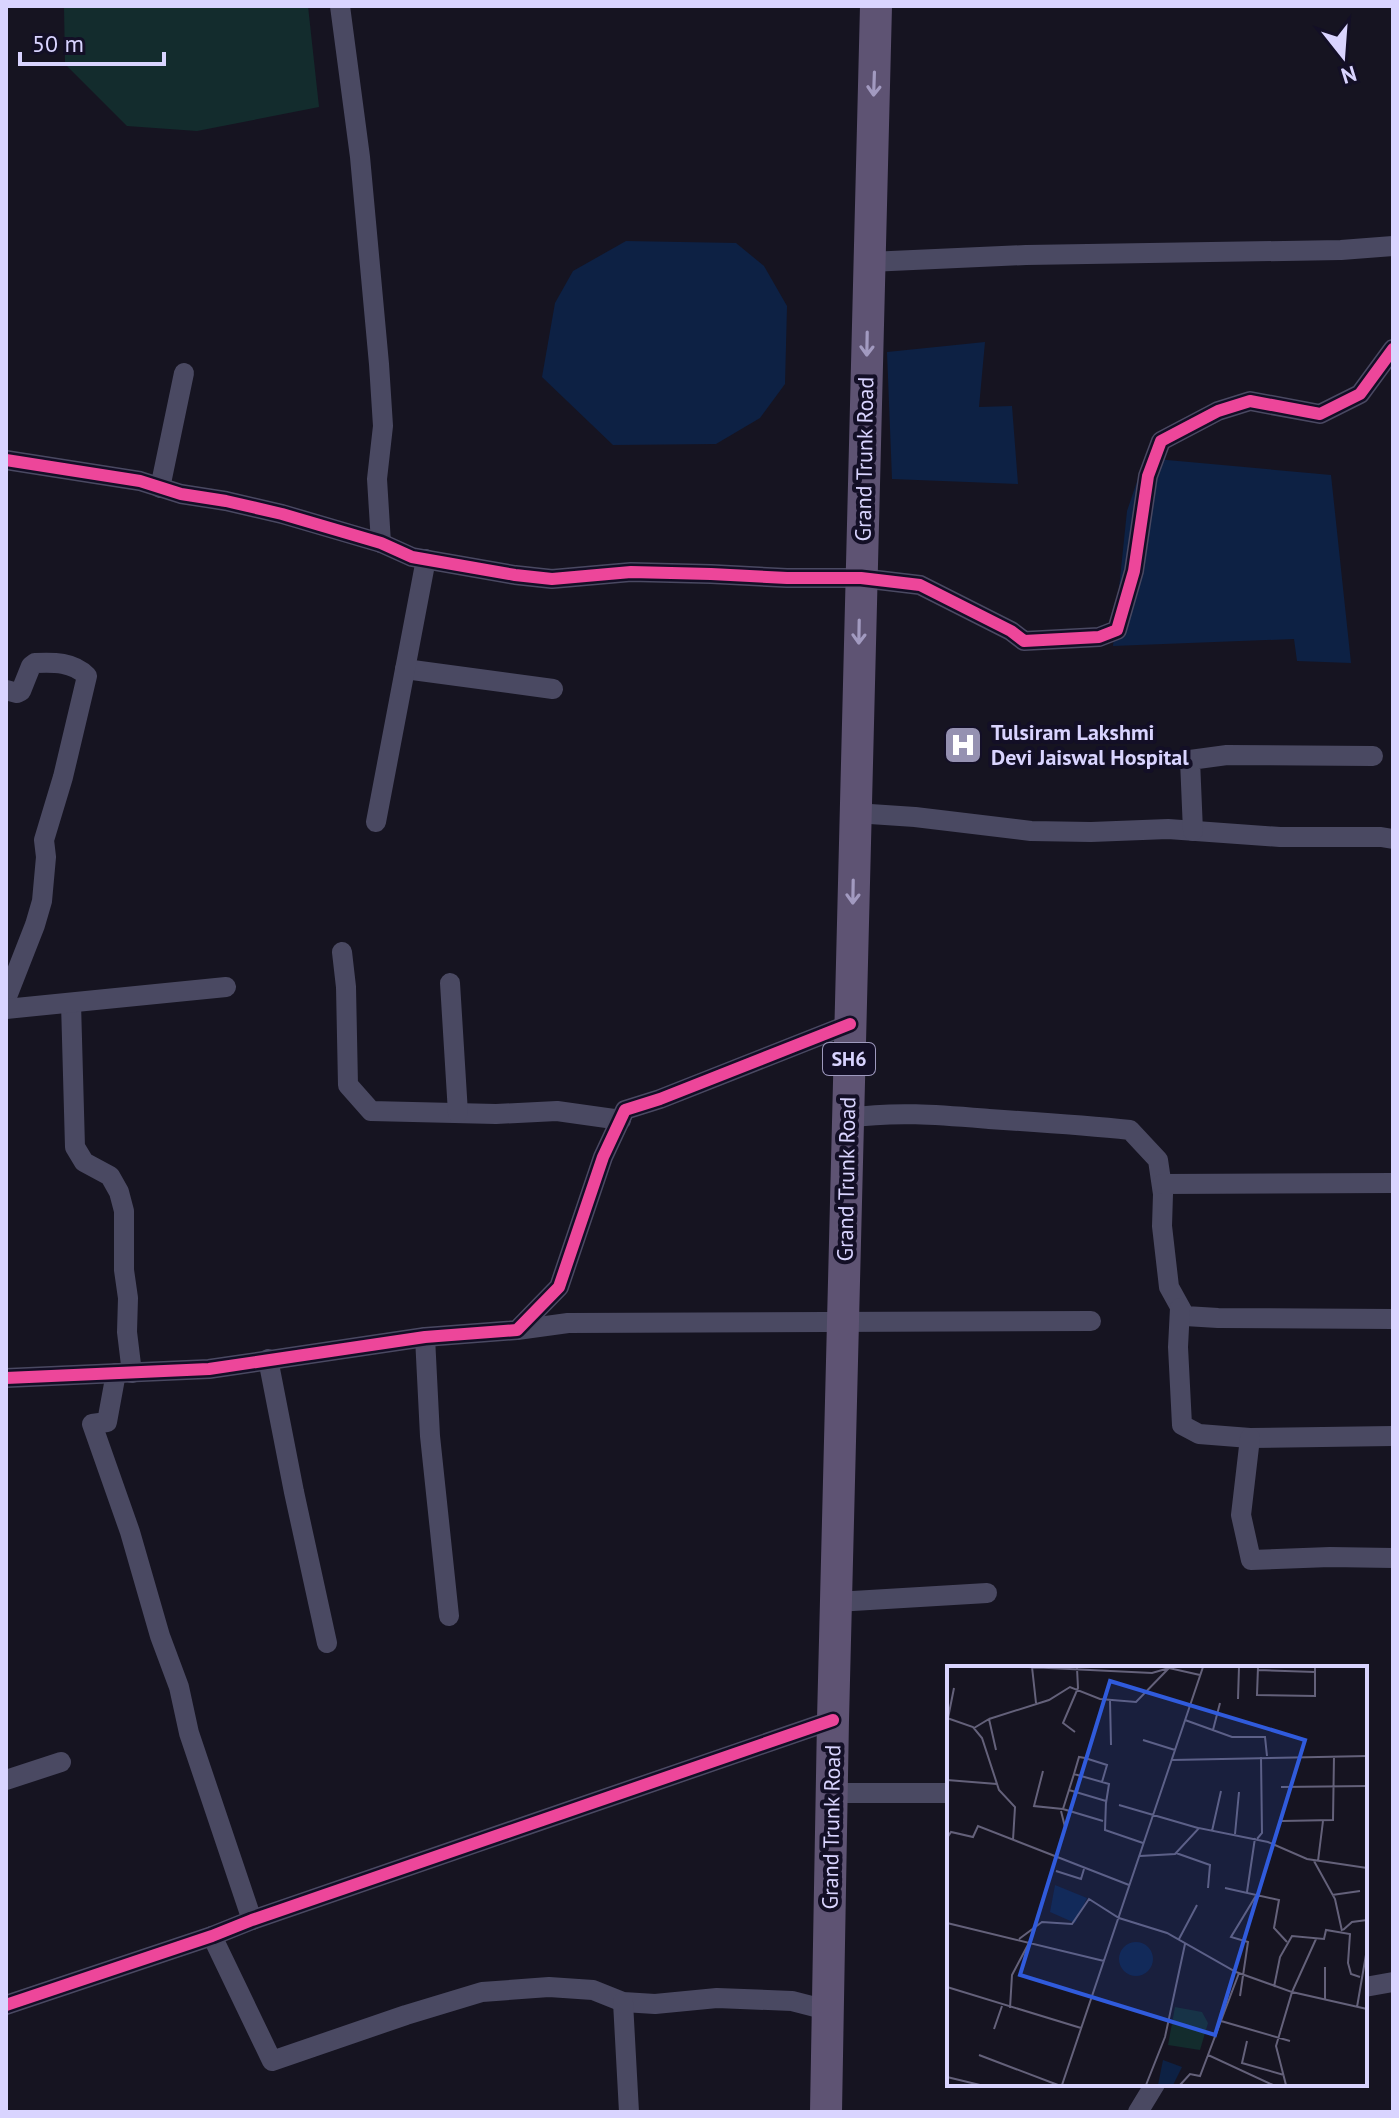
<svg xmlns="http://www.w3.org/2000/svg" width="1399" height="2118" viewBox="0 0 1399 2118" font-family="'PT Sans',sans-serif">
	<rect width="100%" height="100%" fill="#161421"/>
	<polygon fill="#132c2d" points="64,6 308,6 319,107 197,131 127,126 65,64"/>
	<g fill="#0d2144">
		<polygon points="626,241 736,243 764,266 787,306 785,384 760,418 716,444 613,445 542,377 555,303 573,271"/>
		<polygon points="985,342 979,407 1012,406 1018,484 892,479 887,352"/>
		<polygon points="1145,458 1331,475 1351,663 1297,661 1294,639 1113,646 1127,511"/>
	</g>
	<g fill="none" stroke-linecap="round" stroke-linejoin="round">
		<g stroke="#4a4962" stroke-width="20">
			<polyline points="340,6 360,157 379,364 383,426 377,479 381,543"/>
			<polyline points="869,262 1026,255 1341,250 1393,246"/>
			<polyline points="6,460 140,481 181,494 226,501 282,514 381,543 412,557 515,575 552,579 631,572 711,574 787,578 861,578 920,585 1011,631 1024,641 1099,637 1117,630 1134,571 1148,476 1161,441 1218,411 1250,401 1320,414 1360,394 1393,349"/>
			<polyline points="160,488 184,373"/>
			<polyline points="405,669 553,689"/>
			<path d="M 6,690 L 17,693 L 21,691 L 31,666 L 35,663 C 54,662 73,662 87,676 L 63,777 L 44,840 L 46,857 L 42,901 L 35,925 L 6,999"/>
			<polyline points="855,813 915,817 1031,831 1091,832 1168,829 1280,837 1381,837 1393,839"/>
			<polyline points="376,822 426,559"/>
			<polyline points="1193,831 1190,760 1227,755 1373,756"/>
			<polyline points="342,952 346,987 348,1085 371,1111 496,1114 557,1111 621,1120"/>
			<polyline points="450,983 458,1113"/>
			<polyline points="71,1003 75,1147 84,1162 110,1176 119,1192 124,1211 124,1270 128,1298 127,1332 132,1373"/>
			<polyline points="6,1009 226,987"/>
			<path d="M 848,1118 C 896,1111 940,1115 989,1119 C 1036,1122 1083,1125 1130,1130 L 1158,1160 L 1163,1194 L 1162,1226 L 1169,1287 L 1185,1316 L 1218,1318 L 1393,1319"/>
			<polyline points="1162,1184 1393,1183"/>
			<polyline points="1180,1308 1178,1347 1182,1425 1199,1434 1250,1438 1393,1436"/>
			<polyline points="517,1330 568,1323 1091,1321"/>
			<polyline points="425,1337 430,1436 449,1616"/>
			<polyline points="268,1359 294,1492 327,1643"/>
			<polyline points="116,1373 107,1422 92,1424 130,1532 160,1636 179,1687 189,1733 252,1920"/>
			<polyline points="6,1378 209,1369 425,1337 517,1330 559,1287 603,1157 625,1110 660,1099 850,1024"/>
			<polyline points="1250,1438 1241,1515 1251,1560 1330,1557 1393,1558"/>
			<polyline points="836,1602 987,1593"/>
			<polyline points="6,1780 61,1762"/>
			<polyline points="832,1793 949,1793"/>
			<polyline points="212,1936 272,2061 406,2015 482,1992 549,1987 593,1990 623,2002 655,2004 717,1998 792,2001 827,2010"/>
			<polyline points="1365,1987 1393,1982"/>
			<polyline points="623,2002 629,2112"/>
			<polyline points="6,2005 212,1936 252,1920 833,1720"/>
			<polyline points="1138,2112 1155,2084"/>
		</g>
		<polyline stroke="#5e5373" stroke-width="32" points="826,2112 833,1720 876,6"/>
		<g stroke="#130f26" stroke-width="17">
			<g id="cycleway">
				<polyline points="6,460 140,481 181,494 226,501 282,514 381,543 412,557 515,575 552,579 631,572 711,574 787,578 861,578 920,585 1011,631 1024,641 1099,637 1117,630 1134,571 1148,476 1161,441 1218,411 1250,401 1320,414 1360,394 1393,349"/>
				<polyline points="6,1378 209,1369 425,1337 517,1330 559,1287 603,1157 625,1110 660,1099 850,1024"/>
				<polyline points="6,2005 212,1936 252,1920 833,1720"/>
			</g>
		</g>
		<use href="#cycleway" stroke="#ed469a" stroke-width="12"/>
	</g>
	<defs><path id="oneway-shaft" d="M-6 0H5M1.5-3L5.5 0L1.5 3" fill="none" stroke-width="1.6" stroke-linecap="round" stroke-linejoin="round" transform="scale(2)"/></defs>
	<g stroke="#a29ac0">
		<use href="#oneway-shaft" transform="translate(874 84) rotate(92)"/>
		<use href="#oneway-shaft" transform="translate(867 344) rotate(91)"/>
		<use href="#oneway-shaft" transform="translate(859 632) rotate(91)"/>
		<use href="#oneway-shaft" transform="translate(853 892) rotate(91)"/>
	</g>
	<defs>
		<g id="hospital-square" transform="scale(2)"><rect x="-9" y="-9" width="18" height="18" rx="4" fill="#9591b1" stroke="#130f26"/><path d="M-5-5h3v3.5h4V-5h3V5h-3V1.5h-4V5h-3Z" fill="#fff"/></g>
	</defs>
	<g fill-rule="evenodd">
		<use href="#hospital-square" x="963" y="745"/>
	</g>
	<g text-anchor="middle" stroke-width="8" stroke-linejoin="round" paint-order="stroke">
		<rect fill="#130f26" stroke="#9e99be" stroke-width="2" x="823" y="1043" width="52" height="32" rx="6"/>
		<g font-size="20" font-weight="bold" fill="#d9d4ff">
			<text x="849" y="1066">SH6</text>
		</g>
		<g font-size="22" fill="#d9d4ff" stroke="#130f26">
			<text transform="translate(864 459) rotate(-89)" y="8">Grand Trunk Road</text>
			<text transform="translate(846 1179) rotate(-89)" y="8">Grand Trunk Road</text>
			<text transform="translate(831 1827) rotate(-89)" y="8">Grand Trunk Road</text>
		</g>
		<g font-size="22" font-weight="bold" fill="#d9d4ff" stroke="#130f26" text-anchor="start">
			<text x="991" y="740">Tulsiram Lakshmi<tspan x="991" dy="25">Devi Jaiswal Hospital</tspan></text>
		</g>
	</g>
	<g transform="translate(947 1666)">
		<rect width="420" height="420" fill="#161421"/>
		<path d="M 228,341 L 255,346 L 261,357 L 253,384 L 221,379 Z" fill="#132c2d"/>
		<path d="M 108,219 L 140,232 L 128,257 L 103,246 ZM172 293a17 17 0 1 1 34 0a17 17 0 1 1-34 0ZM 216,394 L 235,401 L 226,419 L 211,419 Z" fill="#0d2144"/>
		<path fill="none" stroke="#64617a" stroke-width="2" d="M 81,1 L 205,7 L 222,2 L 253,9M 85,1 L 89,37M 311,1 L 310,29 L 368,30 L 368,1M 311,4 L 368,6M 291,33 L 292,1M 163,34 L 164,79M 0,52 L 26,61 L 35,72 L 52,124 L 68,141 L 66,174M 1,52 L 7,22M 42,53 L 102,34 L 123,21 L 153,33 L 189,36 L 222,2M 238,54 L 285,71 L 318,71 L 320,90M 27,62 L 42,53 L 49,84M 266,64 L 273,37M 128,66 L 116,57 L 131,22 L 130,2M 196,74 L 228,84M 225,94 L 420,90M 96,105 L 87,140 L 116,143M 127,108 L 132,91 L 138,92 L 160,99 L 155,116M 0,114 L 50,118M 334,121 L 420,120M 122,124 L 159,135 L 158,164 L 196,177M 172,139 L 251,162M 156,155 L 116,143 L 127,108 L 162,118 L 159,137M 335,155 L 386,154 L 387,90M 265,165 L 274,125M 288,168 L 292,126M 0,172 L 4,166 L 26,171 L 31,160 L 182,219M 310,173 L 315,167 L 314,91M 229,187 L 263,199 L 261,222M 193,190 L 228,188 L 252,162 L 321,176 L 360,193 L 420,202M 109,192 L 118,161 L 114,145M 367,195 L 388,233 L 395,265M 371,195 L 376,155M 109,205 L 134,213 L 137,203M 278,222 L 332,234 L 327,262 L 340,276M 300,226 L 308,172M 385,229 L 413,225M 0,257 L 157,295M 396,264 L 405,256 L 420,254M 72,273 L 95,256 L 125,258 L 142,233 L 172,252 L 220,267 L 289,306 L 345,326 L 329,380 L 339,419M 232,273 L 250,239M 369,273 L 345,326 L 420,343M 378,301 L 378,334M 292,307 L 261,389 L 326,419M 0,321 L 134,362M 327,321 L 333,291 L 345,270 L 377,273 L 379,264 L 403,268 L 401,297 L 404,308 L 413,311M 293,330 L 301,276 L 284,271 L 310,228M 410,341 L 420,283M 63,342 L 65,309 L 83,275M 274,355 L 343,375M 47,363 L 55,340M 300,375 L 295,397 L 337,409M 32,389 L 111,419M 0,411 L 33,419M 115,419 L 256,1M 199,419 L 218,371 L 238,278M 233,419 L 243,408 L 253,410 L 261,389"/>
		<path fill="#305bdc" fill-opacity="0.15" stroke="#305bdc" stroke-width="4" d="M 163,15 L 358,74 L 268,369 L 73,309 Z"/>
		<rect width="420" height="420" fill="none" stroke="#d9d4ff" stroke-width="4"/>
	</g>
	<rect width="1399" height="2118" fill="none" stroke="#d9d4ff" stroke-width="16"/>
	<g transform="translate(1343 56) rotate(163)" stroke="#130f26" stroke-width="6" paint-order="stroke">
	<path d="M0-6L14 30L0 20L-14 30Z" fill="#d9d4ff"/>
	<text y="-12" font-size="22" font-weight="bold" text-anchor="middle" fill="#d9d4ff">N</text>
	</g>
	<path d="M20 52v12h144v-12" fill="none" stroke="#d9d4ff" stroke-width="4"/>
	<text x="32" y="52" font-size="24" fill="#d9d4ff" stroke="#130f26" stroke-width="6" paint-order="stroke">50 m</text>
</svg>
